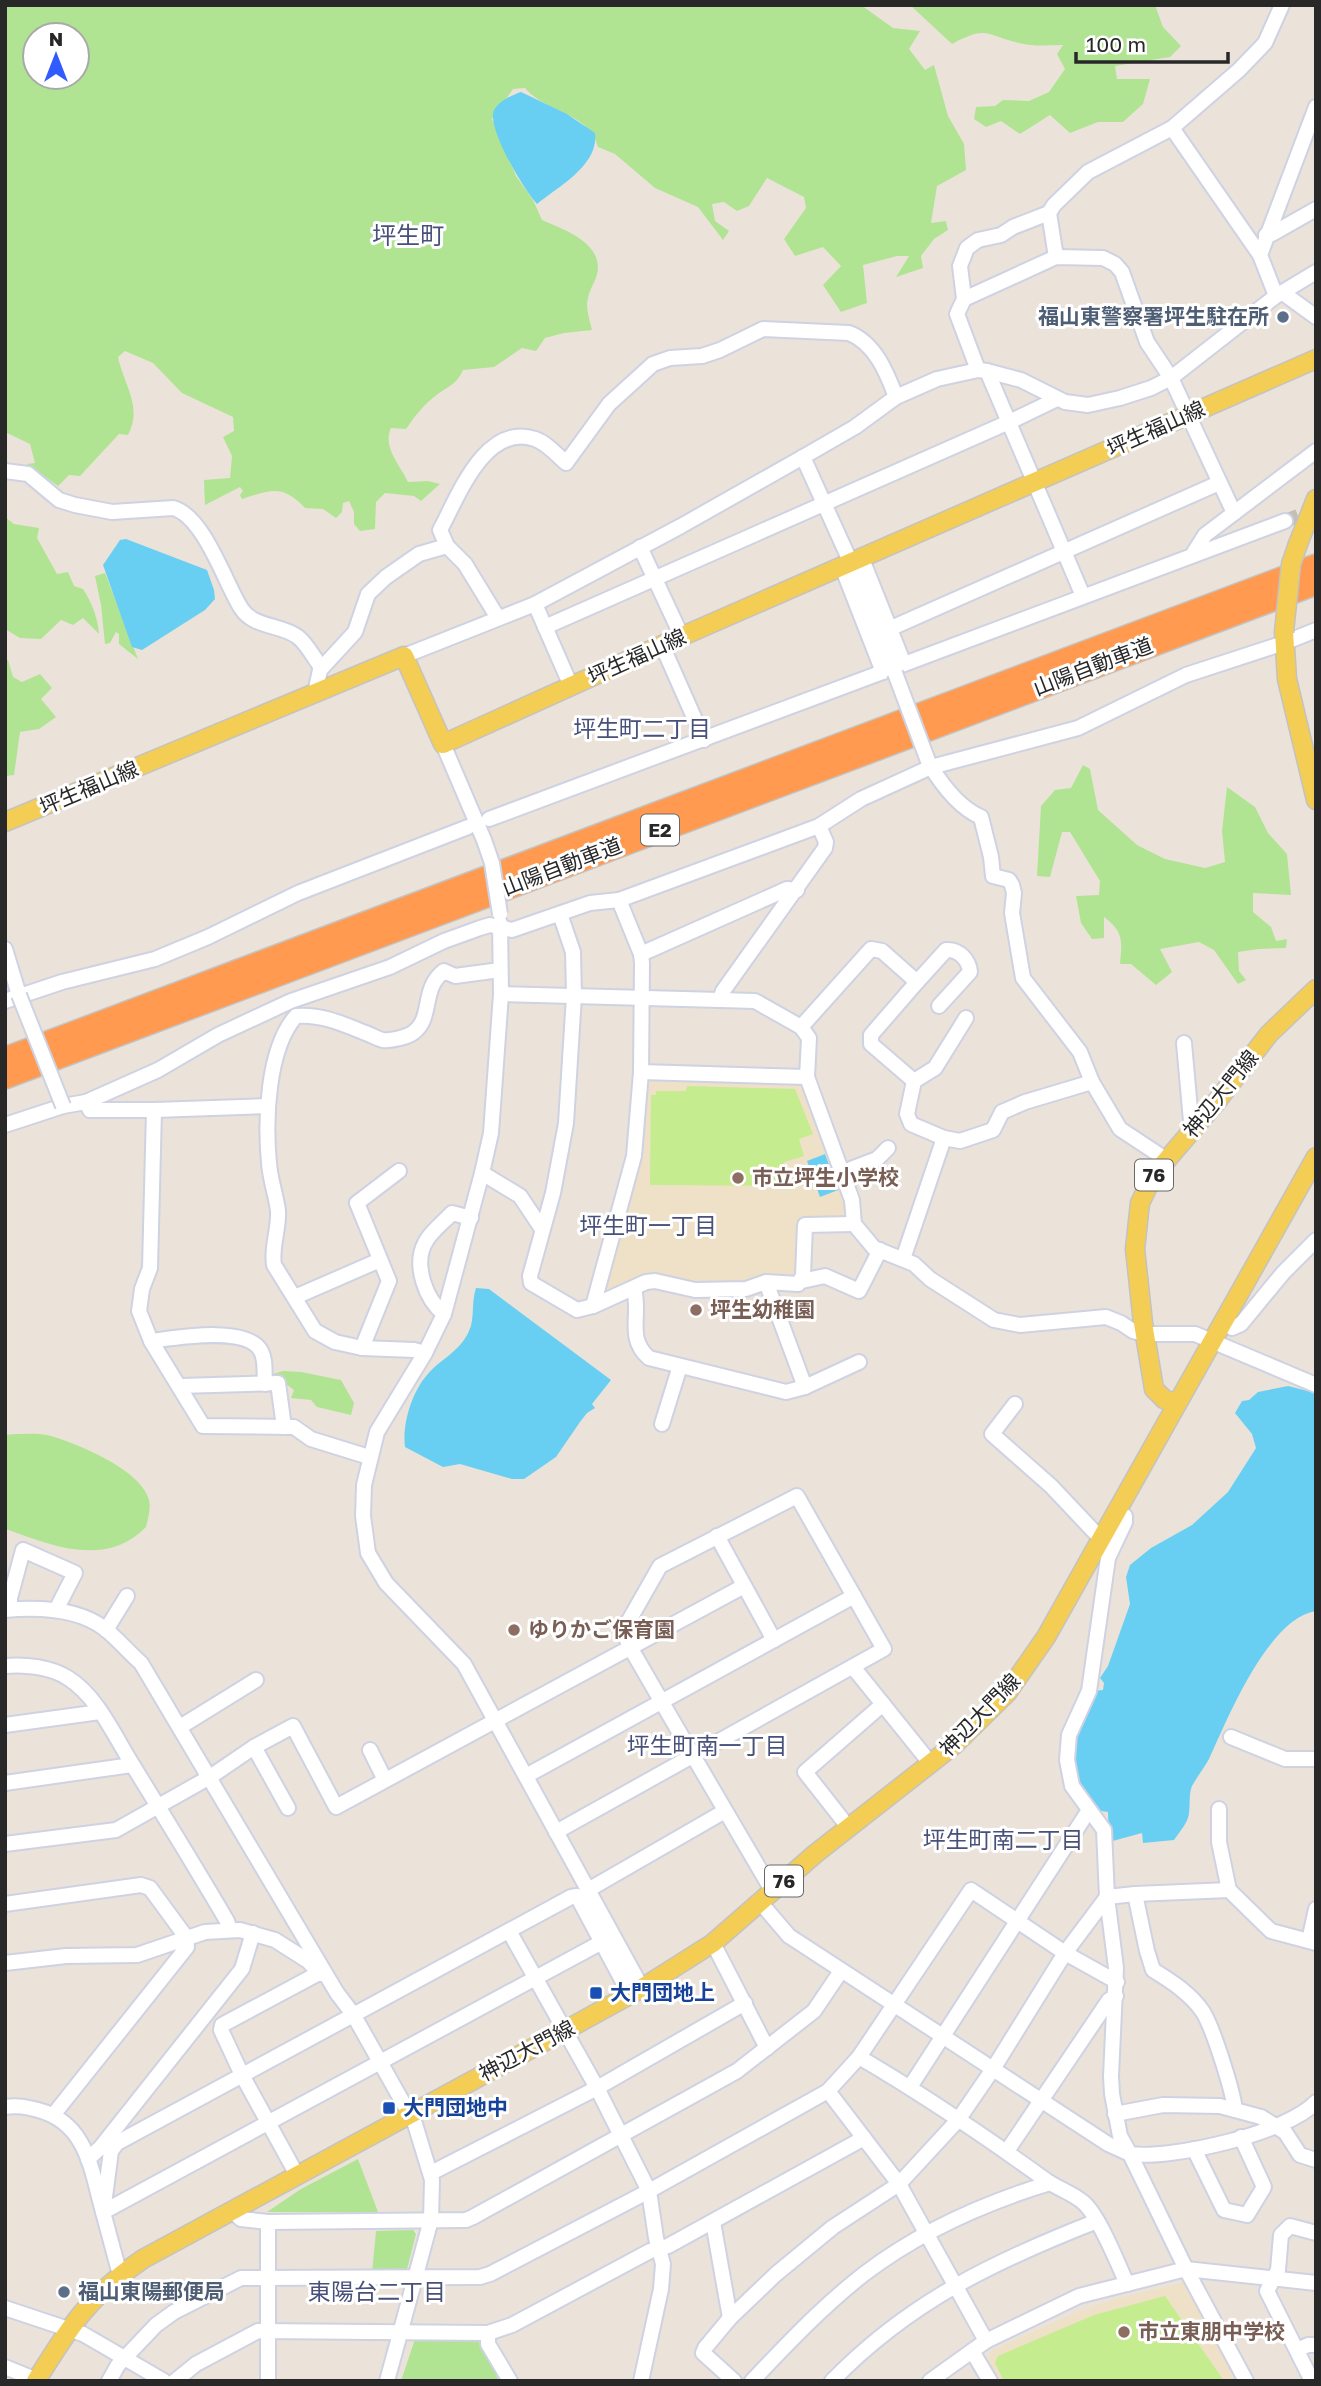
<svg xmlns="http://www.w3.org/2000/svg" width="1321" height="2386" viewBox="0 0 1321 2386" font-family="'Golos Text','Noto Sans JP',sans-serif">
	<rect width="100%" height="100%" fill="#ebe3d9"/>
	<g fill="#eee1c7">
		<polygon points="649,1077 804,1079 849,1200 847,1220 802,1219 797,1279 744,1285 695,1284 615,1291 607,1287 641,1157 646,1110 646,1081"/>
		<polygon points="1185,2282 1239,2381 998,2381 988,2363 991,2351 1073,2314 1115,2299"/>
	</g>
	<g fill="#b0e493" fill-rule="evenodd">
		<path d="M 5,5 L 861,5 L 893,28 L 920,31 L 909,49 L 925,70 L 934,65 L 948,116 L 964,144 L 966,170 L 937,186 L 931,223 L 946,221 L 948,230 L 934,239 L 921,256 L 923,268 L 896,277 L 909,256 L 897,256 L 863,265 L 867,303 L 841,312 L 823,285 L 841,266 L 823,247 L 795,256 L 784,239 L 806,208 L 804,197 L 767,178 L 749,206 L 737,211 L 724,202 L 712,204 L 715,221 L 729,231 L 723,240 L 698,207 L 655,188 L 615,154 L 598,147 C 589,112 546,113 525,88 L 513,89 L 492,119 L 516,176 L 533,200 L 542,220 C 562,229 597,240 598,267 C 598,279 590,287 588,298 C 585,307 590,321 592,330 L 564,333 L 545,338 L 536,351 L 522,348 L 494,367 L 463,370 C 456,385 450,385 438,394 C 425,403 415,416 406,429 L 391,428 C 382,447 400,465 408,482 L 428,481 L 440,484 L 421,501 L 414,496 L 385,493 L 376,502 L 375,529 L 360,531 L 354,524 L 354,512 L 349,501 L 343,503 L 342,512 L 336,518 L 323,509 L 305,508 C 282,484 271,490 242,499 L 240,495 L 243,491 L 240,487 L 205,505 L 204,480 L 230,478 L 232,456 L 223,437 L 234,431 L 233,417 L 182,393 L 153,363 L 125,351 L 118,357 C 124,386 143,406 128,435 L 119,434 L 80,476 L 69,475 L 58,486 L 27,464 L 35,463 L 30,444 L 5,432 ZM 35,35 L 77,35 L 77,77 L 35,77 Z"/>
		<path d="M 910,5 L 1155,5 L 1163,27 L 1181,46 L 1170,57 L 1115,66 L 1117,79 L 1150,79 L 1143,104 L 1123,122 L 1098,122 L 1070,133 L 1050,115 L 1020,134 L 1001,121 L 986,127 L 974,119 L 976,107 L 995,106 L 1003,100 L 1029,101 L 1049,92 L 1065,69 L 1057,54 L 1063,45 C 1049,45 1034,47 1019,43 C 984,35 988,25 952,44 Z"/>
		<path d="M 5,517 L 14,524 L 39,528 L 37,538 L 57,574 L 68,572 L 74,586 L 83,589 C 92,603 98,618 99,634 L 83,618 L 73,625 L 61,620 L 41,639 L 20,638 L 5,629 Z"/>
		<polygon points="105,573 138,659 119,644 119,634 116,632 110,643 105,644 101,605 95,576"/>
		<polygon points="8,660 13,677 22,682 40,674 52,688 41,699 56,717 39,729 20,732 14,775 5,776 5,661"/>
		<path d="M 1083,765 L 1090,769 L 1098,810 L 1137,845 L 1165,859 L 1205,868 L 1225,862 L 1222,831 L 1227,787 L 1255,807 L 1268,833 L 1287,854 L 1291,895 L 1253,893 L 1253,912 L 1271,927 L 1276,941 L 1287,939 L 1286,948 L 1258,949 L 1238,952 L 1239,971 L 1246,980 L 1238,984 L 1214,950 L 1199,942 L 1160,949 L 1172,972 L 1156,985 L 1131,964 L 1120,964 C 1122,941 1124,932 1104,917 L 1104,938 L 1092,939 L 1081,923 L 1076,896 L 1099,895 L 1100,881 L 1070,832 L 1062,832 L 1050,877 L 1037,876 L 1041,806 L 1055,790 L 1071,788 Z"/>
		<polygon points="283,1371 301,1372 341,1380 354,1403 351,1415 317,1407 311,1400 291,1398 294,1390 273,1374"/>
		<path d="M 15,1434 C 25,1434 37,1433 47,1435 C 75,1442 142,1470 149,1500 C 151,1509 148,1518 146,1527 C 106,1568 52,1546 6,1529 L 5,1435 Z"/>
		<polygon points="358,2159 378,2212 267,2212 301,2189"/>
		<polygon points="413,2230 416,2234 407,2269 404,2272 372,2273 376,2231"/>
		<polygon points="415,2339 479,2339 499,2381 401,2381"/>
	</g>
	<g fill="#c5ec8e">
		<polygon points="687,1086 795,1089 813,1134 799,1139 804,1156 784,1162 789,1186 650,1185 651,1095 656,1095 656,1091 686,1091"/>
		<polygon points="1165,2296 1222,2378 1221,2381 1004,2381 995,2363 998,2356 1094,2315"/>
	</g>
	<g fill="#68cff2">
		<path d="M 521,92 L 567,114 L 595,133 C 599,165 559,186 537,204 C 524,190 486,127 494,110 C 499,101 512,95 521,92 Z"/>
		<polygon points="126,539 207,570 214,590 215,599 205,610 142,650 132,647 103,565 120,540"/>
		<polygon points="825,1154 838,1190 820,1197 807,1161"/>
		<path d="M 476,1288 L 489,1289 L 611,1380 L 592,1404 L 595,1408 L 587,1413 L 580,1422 L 556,1457 L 524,1479 L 512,1479 L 460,1464 L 443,1467 L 405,1447 C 402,1424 412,1392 427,1375 C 441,1358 459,1353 469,1331 C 475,1319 471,1302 476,1288 Z"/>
		<path d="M 1288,1386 L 1316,1393 L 1316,1611 C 1268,1618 1227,1720 1209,1759 C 1204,1768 1197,1777 1192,1786 C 1188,1796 1191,1808 1188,1818 C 1185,1826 1178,1834 1174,1840 L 1143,1843 L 1142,1833 L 1109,1842 L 1108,1812 L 1101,1811 C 1093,1801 1082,1792 1076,1781 C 1063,1755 1084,1715 1094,1691 L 1103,1690 L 1104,1683 L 1100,1678 L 1108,1666 L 1130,1604 L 1126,1577 L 1130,1565 L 1151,1548 L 1192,1525 L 1228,1492 L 1256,1448 L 1252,1434 L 1235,1413 L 1242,1401 L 1249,1400 L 1258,1392 Z"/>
	</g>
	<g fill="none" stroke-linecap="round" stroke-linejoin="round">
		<polyline stroke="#c4beb6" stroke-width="14" stroke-dasharray="14 7" stroke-linecap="butt" points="1285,521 1316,509"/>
		<g stroke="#ced2e2" stroke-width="18">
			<g id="minor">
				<polyline points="1172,128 1260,255"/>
				<polyline points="1049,213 1056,257"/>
				<polyline points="1266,235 1272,234 1316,209"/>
				<polyline points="1283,293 1316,317"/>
				<polyline points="1276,296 1260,255 1316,107"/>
				<polyline points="964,299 1056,257 1103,258 1115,264 1122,272 1147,342 1171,378 1234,513"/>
				<polyline points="978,370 957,314 964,299 960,266 967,248 978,240 1001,235 1013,227 1049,213 1054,205 1088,172 1172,128 1239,70 1265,43 1282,5"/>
				<polyline points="987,371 1083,596"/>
				<polyline points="803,457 851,563 895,673"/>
				<path d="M 5,471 L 28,474 L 59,500 L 75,505 L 112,512 L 173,508 C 204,516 225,583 241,608 C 253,628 281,624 298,637 C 307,644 314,658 321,667 L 320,670"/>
				<polyline points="447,546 465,564 498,618"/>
				<polyline points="640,547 682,637"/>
				<polyline points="1193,554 1205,535 1316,451"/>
				<polyline points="862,559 904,664"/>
				<polyline points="842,567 883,672"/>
				<polyline points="535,604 571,686"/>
				<polyline points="545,627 1009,422 1057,399"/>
				<polyline points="889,629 1219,483"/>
				<polyline points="662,645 704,740"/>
				<polyline points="404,656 535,604 681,526 803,457 855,427 896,397 937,379 978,370 987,371 1021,380 1065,402 1088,405 1120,398 1151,388 1171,378 1276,296 1316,272"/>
				<polyline points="899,666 1285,521"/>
				<path d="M 315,693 L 320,670 L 355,632 L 368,594 L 386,577 L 419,554 L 447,546 L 440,530 C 458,497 485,422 535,439 C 547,443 557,455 566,463 L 609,404 L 653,364 L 670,358 L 702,356 L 720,350 L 763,329 L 849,333 C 875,343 887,373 896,397"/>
				<polyline points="443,744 484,840"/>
				<path d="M 928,762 C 940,782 959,808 981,817 L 991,857 L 993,876 L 1009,880 L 1012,885 L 1014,893 L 1012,913 L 1023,978 L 1080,1052 L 1092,1082 L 1120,1129 L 1167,1160"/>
				<polyline points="489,819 888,670"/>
				<polyline points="560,914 573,952 574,996 566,1123 553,1193 530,1276 531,1283 577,1310 593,1306 634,1156 641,1072 642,963 641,954 619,900"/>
				<polyline points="500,923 501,994 491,1133 482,1173 444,1314 425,1353 377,1432 364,1485 363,1516 368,1553 386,1583 464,1664 642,1988"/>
				<polyline points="5,949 19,995"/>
				<polyline points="641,954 787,889 797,890"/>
				<polyline points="501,994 720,1000 723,991 825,848 826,842 819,826"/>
				<polyline points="5,1001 62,982 155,959 208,937 298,893 468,827"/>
				<path d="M 801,1027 L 871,949 L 882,951 L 917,982 L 946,950 C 959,949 969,960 970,972 L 939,1006"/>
				<polyline points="1184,1043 1192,1132"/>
				<polyline points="641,1072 807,1077 809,1038 801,1027 755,1001 720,1000"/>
				<polyline points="807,1077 852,1200 854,1224 874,1248 914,1264 930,1279 994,1320 1020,1325 1106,1317 1121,1323 1133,1331 1144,1334 1195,1334 1316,1385"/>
				<polyline points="914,1081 871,1044 871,1035 917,982"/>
				<polyline points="86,1102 90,1110 154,1110 267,1106"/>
				<polyline points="154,1110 150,1268 142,1289 139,1311 151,1341 203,1426 294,1427 311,1439 369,1457"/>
				<polyline points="5,1125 63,1106 86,1102 158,1070 218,1035 291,1001 390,967 444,941 480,928 490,925 512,930 590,903 619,900 819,826 861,799 931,767 1078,728 1186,675 1284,643 1316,630"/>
				<polyline points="944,1138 960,1141 993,1130 1002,1112 1025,1102 1092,1082"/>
				<polyline points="843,1172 877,1159 888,1148"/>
				<polyline points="482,1173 520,1196 540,1226 543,1227"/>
				<polyline points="903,1259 944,1138 911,1124 907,1114 914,1081 935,1068 966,1018"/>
				<polyline points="802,1281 825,1276 859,1291 880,1250"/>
				<polyline points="766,1282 805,1387"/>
				<path d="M 634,1289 C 641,1316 626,1338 649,1358 L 786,1392 L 805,1387 L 859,1362"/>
				<polyline points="295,1297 380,1260"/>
				<polyline points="593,1306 646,1282 655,1281 695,1290 746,1289 766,1282 798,1284 803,1276 805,1225 854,1224"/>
				<path d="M 444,1314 C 426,1300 413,1265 425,1243 C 430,1232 444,1222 452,1213 L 471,1218"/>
				<polyline points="1223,1323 1232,1328 1241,1324 1283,1273 1316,1240"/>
				<path d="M 151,1341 C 175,1338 247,1325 261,1351 C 266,1360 264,1373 265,1384"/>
				<polyline points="362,1348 389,1281 357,1203 399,1171"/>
				<path d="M 425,1353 L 414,1350 L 362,1348 L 335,1342 L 315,1331 L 274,1265 C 271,1247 279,1230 278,1211 C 276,1195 270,1179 269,1163 C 265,1121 267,1049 296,1016 C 320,1014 341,1023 363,1032 C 370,1034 377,1039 383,1040 C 391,1041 408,1037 414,1032 C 433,1018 421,988 444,971 L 455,976 L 500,970"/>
				<polyline points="180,1386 278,1383 284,1427"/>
				<polyline points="1015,1404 992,1434 1051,1486 1101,1539"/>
				<polyline points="662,1424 680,1366"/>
				<path d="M 1118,1510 L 1125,1516 L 1125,1522 L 1108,1558 L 1089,1691 L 1069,1735 L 1067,1760 L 1072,1786 L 1104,1830 L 1107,1897 L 1116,1968 L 1111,2076 L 1112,2094 L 1120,2136 L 1130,2154 C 1170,2160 1288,2133 1316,2102"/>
				<polyline points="717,1536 774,1640"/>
				<polyline points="10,1609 10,1598 23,1550 75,1573 56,1610"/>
				<path d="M 5,1610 C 39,1607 78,1608 105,1629 C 118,1639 128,1652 141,1663 L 337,1993 L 353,2014 L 415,2124 L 432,2180 L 431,2220 L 387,2381"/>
				<polyline points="106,1630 127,1596"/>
				<path d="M 5,1666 C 25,1664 51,1667 68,1678 C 97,1696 114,1735 132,1764 C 164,1816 196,1868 227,1921 L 230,1930"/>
				<polyline points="853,1667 931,1764"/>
				<polyline points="5,1725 100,1712"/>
				<polyline points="180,1727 256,1680"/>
				<polyline points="1231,1737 1285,1759 1316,1759"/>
				<polyline points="254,1747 288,1808"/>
				<polyline points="370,1750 385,1780"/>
				<polyline points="526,1776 854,1596"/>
				<polyline points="5,1783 132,1765"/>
				<polyline points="1219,1809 1219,1842 1229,1890 1271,1931 1316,1943"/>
				<polyline points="849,1828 805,1772 883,1704"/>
				<path d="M 556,1832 L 884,1649 L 797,1496 L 660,1566 L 623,1631 L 630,1647 C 677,1729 725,1810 773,1892"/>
				<polyline points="5,1844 116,1830 210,1777 254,1747 293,1726 336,1807 744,1586"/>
				<polyline points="588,1890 725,1811"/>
				<path d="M 1135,1894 L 1147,1951 L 1153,1970 C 1171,1981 1191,1994 1203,2012 C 1213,2028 1233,2091 1235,2110"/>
				<polyline points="760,1902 789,1936 1108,2144 1130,2154 1186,2269 1246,2381"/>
				<polyline points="5,1904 141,1885 150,1888 186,1937 187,1947 54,2114"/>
				<polyline points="509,1931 597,2088 649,2191 656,2238 663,2264 661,2289 641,2381"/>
				<polyline points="1309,1941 1316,1909"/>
				<polyline points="713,1943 767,2048"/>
				<polyline points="5,1963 66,1956 137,1955 205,1932 240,1930 275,1940 308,1961 320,1974"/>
				<path d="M 859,2057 C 924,2095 986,2137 1047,2181 C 1059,2189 1074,2194 1084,2203 C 1099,2216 1118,2264 1127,2284"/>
				<polyline points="910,2087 1089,1810"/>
				<polyline points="828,2091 899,2184 986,2341"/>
				<path d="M 5,2107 C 18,2105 26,2107 38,2110 C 87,2123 91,2169 103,2212 L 602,1942"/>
				<polyline points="1115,2114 1163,2105 1220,2106 1261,2117 1285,2132 1300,2155 1316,2160"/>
				<polyline points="1194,2149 1224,2210 1247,2215 1264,2187 1241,2137"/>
				<polyline points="1007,2151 1109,2000 1116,1996"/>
				<polyline points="88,2159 100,2148 242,1969 253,1933"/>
				<polyline points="431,2173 597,2088 745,2003"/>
				<polyline points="297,2175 242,2075 221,2030 222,2025 319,1973"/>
				<polyline points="232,2211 241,2219 268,2222 466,2220 473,2217 737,2071 814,2011 841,1971"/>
				<polyline points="268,2222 268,2381"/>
				<polyline points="713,2222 730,2318"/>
				<polyline points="120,2275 103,2212 111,2151 117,2143 571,1897 577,1896 630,1995"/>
				<polyline points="5,2308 83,2334 164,2381"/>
				<polyline points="488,2333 488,2344 510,2381"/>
				<polyline points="1297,2350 1308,2345 1316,2345"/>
				<polyline points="972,2351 990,2381"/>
				<polyline points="5,2367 37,2380"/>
				<polyline points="109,2381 118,2365 156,2325 174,2312 241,2278 480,2277 490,2274 649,2191 828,2091 859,2057 971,1890 1065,1953 1117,1982"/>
				<polyline points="175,2381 196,2364 258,2331 488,2333 512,2325 650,2251 668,2246 864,2138"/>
				<polyline points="734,2381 703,2353 705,2348 730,2318 776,2274 833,2227 899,2184 958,2120 993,2069 1065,1953 1107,1897 1135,1894 1229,1890"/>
				<path d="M 752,2381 C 788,2343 823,2306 864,2274 C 919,2232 984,2203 1050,2183"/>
				<path d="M 832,2381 C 910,2301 995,2261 1097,2221"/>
				<polyline points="930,2381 986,2341 1079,2296 1186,2269 1316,2283"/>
				<polyline points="1312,2381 1267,2291 1278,2270 1281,2235 1290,2226 1316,2233"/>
			</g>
		</g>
		<g stroke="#c3c3c3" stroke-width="21">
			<g id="major">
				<polyline points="1298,544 1316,499"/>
				<polyline points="1284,632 1287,679 1316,800"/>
				<polyline points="5,822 404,656 443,744 662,645 1316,359"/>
				<polyline points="1177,1404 1164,1399 1154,1389 1143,1323 1135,1249 1140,1203 1153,1176 1214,1105 1269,1034 1316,989"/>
				<path d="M 36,2381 C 70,2326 89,2296 143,2259 L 564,2031 L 642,1988 L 713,1943 L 815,1854 L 954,1745 L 1007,1693 L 1046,1637 L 1316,1157"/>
			</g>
		</g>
		<g stroke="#c3c3c3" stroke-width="24">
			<g id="highway">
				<polyline points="5,1058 1316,565"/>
				<polyline points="5,1078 1316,584"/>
			</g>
		</g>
		<use href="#minor" stroke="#fff" stroke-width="14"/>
		<use href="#major" stroke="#f4cd55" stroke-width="18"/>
		<use href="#highway" stroke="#ff9a50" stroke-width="21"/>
		<g stroke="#ced2e2" stroke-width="18" stroke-linecap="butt">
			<g id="minor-bridge">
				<polyline points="895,673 928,761"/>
				<polyline points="484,840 492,863 500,914"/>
				<polyline points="19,995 63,1106"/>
			</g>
		</g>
		<g stroke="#c3c3c3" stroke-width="21" stroke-linecap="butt">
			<polyline id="major-bridge" points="1284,632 1291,564 1298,544"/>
		</g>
		<use href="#minor-bridge" stroke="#fff" stroke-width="14"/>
		<use href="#major-bridge" stroke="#f4cd55" stroke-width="18"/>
	</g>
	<g fill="#5c6f8a" stroke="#fff" stroke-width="2.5">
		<circle cx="1283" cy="317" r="7"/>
		<circle cx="64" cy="2292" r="7"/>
	</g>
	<g fill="#8d6e63" stroke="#fff" stroke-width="2.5">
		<circle cx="738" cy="1178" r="7"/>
		<circle cx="696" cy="1310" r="7"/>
		<circle cx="514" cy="1630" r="7"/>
		<circle cx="1124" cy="2332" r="7"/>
	</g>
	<g fill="#1a4fb4" stroke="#fff" stroke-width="2.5">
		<rect x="589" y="1986" width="14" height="14" rx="3.5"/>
		<rect x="382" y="2101" width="14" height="14" rx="3.5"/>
	</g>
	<g text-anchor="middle" stroke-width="6" stroke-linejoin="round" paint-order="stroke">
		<g fill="#fff" stroke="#686868" stroke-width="2">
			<rect x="641" y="814.5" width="38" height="31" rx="5"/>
			<rect x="1135" y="1159.5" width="38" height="31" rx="5"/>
			<rect x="765" y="1865.5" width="38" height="31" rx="5"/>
		</g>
		<g font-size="19" font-weight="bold" fill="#282828">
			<text x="660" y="837">E2</text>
			<text x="1154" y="1182">76</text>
			<text x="784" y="1888">76</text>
		</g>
		<g font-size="21" font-weight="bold" fill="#4e5e75" stroke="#fff" text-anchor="end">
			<text x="1269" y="324">福山東警察署坪生駐在所</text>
			<text x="78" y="2299" text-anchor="start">福山東陽郵便局</text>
		</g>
		<g font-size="21" fill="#282828" stroke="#fff">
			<text transform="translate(1156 429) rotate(-24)" y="7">坪生福山線</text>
			<text transform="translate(637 657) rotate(-24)" y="7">坪生福山線</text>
			<text transform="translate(1093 667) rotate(-21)" y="7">山陽自動車道</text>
			<text transform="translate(89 788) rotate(-23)" y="7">坪生福山線</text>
			<text transform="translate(562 867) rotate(-21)" y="7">山陽自動車道</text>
			<text transform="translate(1221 1094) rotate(-51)" y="7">神辺大門線</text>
			<text transform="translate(980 1715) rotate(-46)" y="7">神辺大門線</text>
			<text transform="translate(527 2051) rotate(-28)" y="7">神辺大門線</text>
		</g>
		<g font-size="21" font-weight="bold" fill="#785e54" stroke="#fff" text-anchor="start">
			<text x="752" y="1185">市立坪生小学校</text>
			<text x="710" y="1317">坪生幼稚園</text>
			<text x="528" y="1637">ゆりかご保育園</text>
			<text x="1138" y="2339">市立東朋中学校</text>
		</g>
		<g font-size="21" font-weight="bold" fill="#164399" stroke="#fff" text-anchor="start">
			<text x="610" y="2000">大門団地上</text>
			<text x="403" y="2115">大門団地中</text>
		</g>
		<g font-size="23" fill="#48517a" stroke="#fff">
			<text x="642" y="737">坪生町二丁目</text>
			<text x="648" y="1234">坪生町一丁目</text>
			<text x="707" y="1754">坪生町南一丁目</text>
			<text x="1003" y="1848">坪生町南二丁目</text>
			<text x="377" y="2300">東陽台二丁目</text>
		</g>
		<g font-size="24" fill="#48517a" stroke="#fff">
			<text x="408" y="244">坪生町</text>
		</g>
	</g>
	<rect width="1321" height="2386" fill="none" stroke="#282828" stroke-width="14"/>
	<g transform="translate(56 56)"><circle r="33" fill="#ffffff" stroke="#a9a9a9" stroke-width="2"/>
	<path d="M0-5L12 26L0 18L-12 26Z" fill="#325bff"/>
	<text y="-10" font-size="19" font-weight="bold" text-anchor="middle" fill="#282828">N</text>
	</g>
	<path d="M1076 52v10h152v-10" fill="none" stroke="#282828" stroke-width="3.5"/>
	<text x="1086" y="52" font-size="21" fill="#282828" stroke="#ffffff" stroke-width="5" paint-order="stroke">100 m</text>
</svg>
